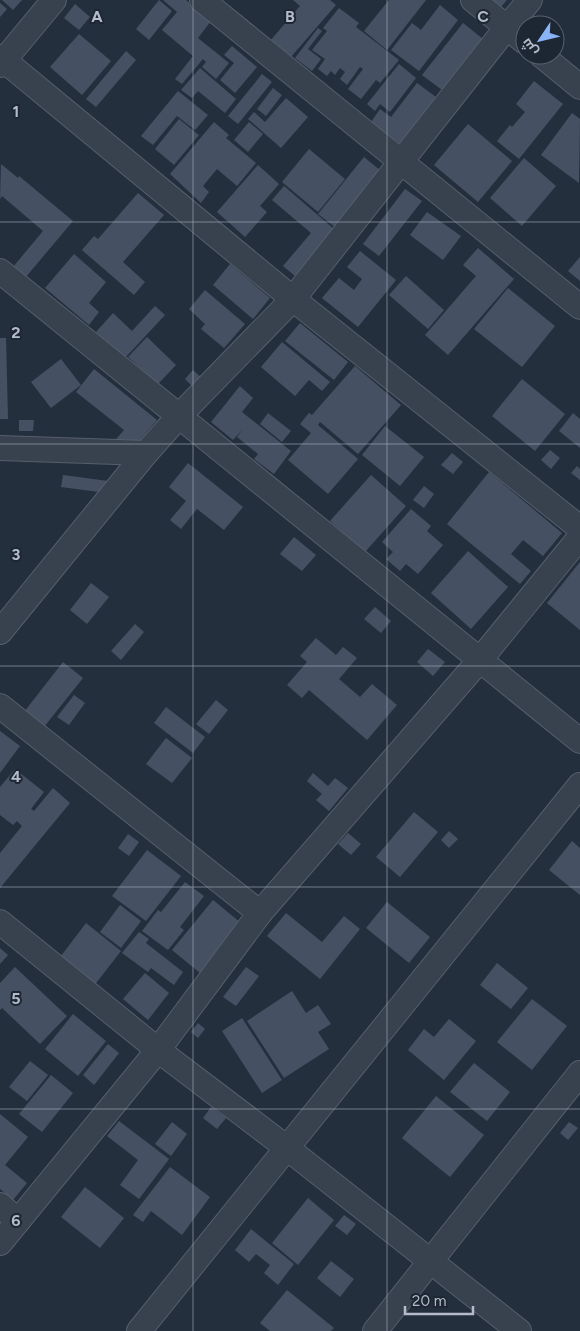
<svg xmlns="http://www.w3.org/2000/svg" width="580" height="1331" viewBox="0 0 580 1331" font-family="Figtree,Cairo,sans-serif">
	<rect width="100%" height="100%" fill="#242f3e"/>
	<g fill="#455162">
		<polygon points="2,0 22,0 13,10"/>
		<polygon points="159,0 172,11 149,40 136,29"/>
		<polygon points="163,0 186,0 211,21 198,38 229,63 216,79 202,67 206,62 203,59 182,84 175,79 193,56 162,30 177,12"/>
		<polygon points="293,0 330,0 336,5 290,58 270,41 300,6"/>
		<polygon points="389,0 426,0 387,50 364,31"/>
		<polygon points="492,0 507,0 501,7"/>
		<polygon points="0,3 7,9 0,17"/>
		<polygon points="75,4 90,17 79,30 64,18"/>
		<polygon points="440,5 458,20 419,71 391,50 412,23 421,30"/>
		<polygon points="339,8 359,23 356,27 399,60 380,83 376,80 361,99 348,89 363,69 360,67 347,85 340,79 345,72 340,68 335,75 331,71 327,76 318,69 325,59 312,50 327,31 323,28"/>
		<polygon points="463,23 483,39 442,90 422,75"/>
		<polygon points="318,28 322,31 308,49 321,59 312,71 295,58"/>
		<polygon points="79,34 111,61 82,95 50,67"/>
		<polygon points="232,46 257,67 235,93 220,80 234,63 224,55"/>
		<polygon points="126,51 136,60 96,107 86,99"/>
		<polygon points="399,64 416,78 390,112 380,104 375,111 367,104"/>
		<polygon points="200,68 236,99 225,113 198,91 192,98 181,90"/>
		<polygon points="262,74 272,82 238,124 228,116"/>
		<polygon points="534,81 563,104 519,159 497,141 510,125 512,127 525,112 516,104"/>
		<polygon points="417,83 436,97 400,144 371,122 380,109 391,117"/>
		<polygon points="273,88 282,95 266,116 257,109"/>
		<polygon points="178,91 208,115 195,130 177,116 153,145 141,136"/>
		<polygon points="286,98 308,117 281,148 248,119 254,112 265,122"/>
		<polygon points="572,113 580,119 579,183 541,155"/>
		<polygon points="179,119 199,135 174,165 155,149"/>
		<polygon points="214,122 229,135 226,138 256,163 237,186 217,169 203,186 209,192 201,203 170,174"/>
		<polygon points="249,122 263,134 248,152 234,140"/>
		<polygon points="468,124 512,161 478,202 434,165"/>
		<polygon points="309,149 345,179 318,212 282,182"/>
		<polygon points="364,157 381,171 336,228 318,214"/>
		<polygon points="524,158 556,186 522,226 490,198"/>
		<polygon points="1,164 18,178 19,176 73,221 25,278 13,267 43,231 2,196 0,199"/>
		<polygon points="258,165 279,184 260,206 267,212 245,237 217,212"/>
		<polygon points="284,186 334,229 295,276 283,266 311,233 272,200"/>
		<polygon points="405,189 422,201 379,256 363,244"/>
		<polygon points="138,193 164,215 123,262 145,282 134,295 82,250 94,236 98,239"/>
		<polygon points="427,212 461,236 443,260 410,235"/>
		<polygon points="478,248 514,279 448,355 425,335 476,276 463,265"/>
		<polygon points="360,251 396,280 358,327 322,298 339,278 354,290 362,279 347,267"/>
		<polygon points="74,254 106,282 89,303 99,312 89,325 45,288"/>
		<polygon points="580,257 580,281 568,271"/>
		<polygon points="230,264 270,298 253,319 213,285"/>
		<polygon points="406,276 444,310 428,329 389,295"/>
		<polygon points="508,288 555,326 522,367 474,329"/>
		<polygon points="205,290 245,324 224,348 201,329 205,324 189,309"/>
		<polygon points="155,306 165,315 124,359 96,332 113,313 132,331"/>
		<polygon points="300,323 348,362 334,380 285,341"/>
		<polygon points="147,337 176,365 158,384 128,357"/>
		<polygon points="0,338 6,338 8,419 0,419"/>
		<polygon points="282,342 330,382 322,391 309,380 295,396 261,367"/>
		<polygon points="61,359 81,385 51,408 31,382"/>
		<polygon points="355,366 401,405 358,454 320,422 318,425 358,459 328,494 288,460 311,433 300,424 309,413 312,415"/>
		<polygon points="94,369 157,420 134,447 110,446 124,430 76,392"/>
		<polygon points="193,370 204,380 195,389 185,379"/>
		<polygon points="522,379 565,414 535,451 492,416"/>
		<polygon points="240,386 253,398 242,412 291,451 274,474 254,459 258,454 237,437 243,429 233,440 211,422"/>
		<polygon points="268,413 291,431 282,442 260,424"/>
		<polygon points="573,413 580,419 580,448 559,431"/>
		<polygon points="19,420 34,420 33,431 19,431"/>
		<polygon points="385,426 424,457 400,486 362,455"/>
		<polygon points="550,450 560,458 551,469 541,460"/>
		<polygon points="452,453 463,462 453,474 441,465"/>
		<polygon points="188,463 243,507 224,530 197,509 181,529 170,520 186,501 169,487"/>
		<polygon points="577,466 580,469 580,480 571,473"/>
		<polygon points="489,472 562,533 543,556 523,540 511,554 531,571 520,584 447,524"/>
		<polygon points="63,475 108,481 107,493 61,487"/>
		<polygon points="371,475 406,506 365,552 330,521"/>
		<polygon points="424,486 434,494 424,508 413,500"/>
		<polygon points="411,509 431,526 427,531 443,545 418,574 406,564 400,571 386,559 393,552 382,542"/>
		<polygon points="294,537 316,555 302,571 280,554"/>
		<polygon points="468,551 508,587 471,629 431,593"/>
		<polygon points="580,562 580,630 547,603"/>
		<polygon points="91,583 109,597 87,624 70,610"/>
		<polygon points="375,607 391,621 381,633 364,619"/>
		<polygon points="135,624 144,632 121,660 111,651"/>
		<polygon points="316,638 336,655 343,647 357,658 339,679 360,697 372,684 397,705 367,740 309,690 302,698 287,685 307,662 300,656"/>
		<polygon points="428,649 445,662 433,676 417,662"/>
		<polygon points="63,662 83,678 44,727 24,712"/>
		<polygon points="74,695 85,703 69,725 57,717"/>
		<polygon points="216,700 228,710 209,734 196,724"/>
		<polygon points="166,707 205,737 193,753 154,723"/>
		<polygon points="0,731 20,746 0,773"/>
		<polygon points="166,738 192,758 172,783 146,764"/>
		<polygon points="15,769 44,792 31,809 34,811 53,788 70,803 0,888 0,853 22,826 17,821 13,825 0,815 0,787"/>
		<polygon points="313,773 328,786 335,778 348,788 329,811 316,800 322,794 307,781"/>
		<polygon points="414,812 438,832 400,877 376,857"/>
		<polygon points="449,831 458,839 449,848 441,840"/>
		<polygon points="348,833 361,844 351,855 338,844"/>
		<polygon points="128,834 139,842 129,856 118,848"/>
		<polygon points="572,841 580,848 580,895 549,870"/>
		<polygon points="147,850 181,876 146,921 112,896"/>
		<polygon points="185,882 204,896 180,927 184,930 168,950 142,931 158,910 161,912"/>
		<polygon points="213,900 241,923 200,973 172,950"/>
		<polygon points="387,902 430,937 409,963 366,928"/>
		<polygon points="120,905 141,921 121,948 100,932"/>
		<polygon points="286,913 322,942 344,916 360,929 320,979 267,936"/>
		<polygon points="86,923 121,951 93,987 58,960"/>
		<polygon points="139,932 149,939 146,943 183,972 174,985 151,968 148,972 122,953"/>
		<polygon points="0,948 8,955 0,964"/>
		<polygon points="497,963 528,988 511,1009 480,985"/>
		<polygon points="15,967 67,1016 40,1044 2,1008 0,1010 0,983"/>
		<polygon points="246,967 259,976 236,1006 223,997"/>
		<polygon points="145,973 169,993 148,1020 123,999"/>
		<polygon points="292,991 306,1013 318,1005 331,1024 318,1032 329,1049 284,1078 247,1021"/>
		<polygon points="532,999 567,1026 532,1070 497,1042"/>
		<polygon points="73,1014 106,1041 78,1076 45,1049"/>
		<polygon points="242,1018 282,1080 262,1093 222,1031"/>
		<polygon points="449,1019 476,1041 444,1080 408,1050 424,1029 434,1037"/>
		<polygon points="198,1023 205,1029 198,1038 191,1032"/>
		<polygon points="108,1044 119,1053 94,1085 83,1075"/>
		<polygon points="30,1061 48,1075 27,1101 9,1087"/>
		<polygon points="474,1063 510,1092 487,1121 450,1092"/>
		<polygon points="51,1075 73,1093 42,1132 19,1114"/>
		<polygon points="436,1096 484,1135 450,1177 402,1138"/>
		<polygon points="211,1107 226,1118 217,1129 203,1118"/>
		<polygon points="0,1114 28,1137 5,1165 27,1183 13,1200 0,1189"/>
		<polygon points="119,1121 169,1159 139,1199 120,1185 138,1160 107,1136"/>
		<polygon points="172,1122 187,1134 171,1156 155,1144"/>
		<polygon points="569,1122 578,1128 568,1140 560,1133"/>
		<polygon points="170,1167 210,1197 182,1235 151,1211 143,1222 133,1215"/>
		<polygon points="85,1187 124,1218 100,1248 61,1217"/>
		<polygon points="308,1198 334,1220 298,1265 272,1243"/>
		<polygon points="344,1215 356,1224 347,1235 335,1226"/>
		<polygon points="251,1229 294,1264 278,1285 264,1273 270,1265 256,1254 249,1262 235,1250"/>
		<polygon points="331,1261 354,1279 340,1297 317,1278"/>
		<polygon points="287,1290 334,1328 331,1331 270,1331 260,1323"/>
	</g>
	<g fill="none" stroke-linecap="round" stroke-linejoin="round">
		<g stroke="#565f6c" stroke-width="26">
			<g id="street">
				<polyline points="202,0 580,307"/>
				<polyline points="473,0 525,42"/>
				<polyline points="541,55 580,87"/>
				<polyline points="0,57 293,299 580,528"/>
				<polyline points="0,65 54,0"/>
				<polyline points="0,271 580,741"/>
				<polyline points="0,448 146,453"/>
				<polyline points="0,632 146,453 179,416 293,299 507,27 530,0"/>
				<polyline points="0,706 260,913"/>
				<polyline points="0,922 158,1050 287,1148 519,1331"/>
				<polyline points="0,1205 18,1221"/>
				<polyline points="0,1243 158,1050 260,913 479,661 580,537"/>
				<polyline points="139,1331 580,785"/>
				<polyline points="375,1331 580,1073"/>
			</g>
		</g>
		<use href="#street" stroke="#38414e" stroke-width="24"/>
	</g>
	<path fill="none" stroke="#b4bcc9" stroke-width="1" stroke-opacity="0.55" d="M 193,0 L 193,1331M 387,0 L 387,1331M 0,222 L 580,222M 0,444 L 580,444M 0,666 L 580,666M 0,887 L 580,887M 0,1109 L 580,1109"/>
	<g font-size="16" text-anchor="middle" font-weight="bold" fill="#b4bcc9" stroke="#1d2633" stroke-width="4" stroke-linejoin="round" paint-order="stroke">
		<text x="97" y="22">A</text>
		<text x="290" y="22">B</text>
		<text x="483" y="22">C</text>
		<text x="16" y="117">1</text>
		<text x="16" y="338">2</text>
		<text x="16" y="560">3</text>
		<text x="16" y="782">4</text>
		<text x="16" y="1004">5</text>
		<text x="16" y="1226">6</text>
	</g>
	<g transform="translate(540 40) rotate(235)"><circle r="24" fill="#1d2633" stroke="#59626f"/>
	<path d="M0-4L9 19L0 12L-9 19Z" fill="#8ab4f8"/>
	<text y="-8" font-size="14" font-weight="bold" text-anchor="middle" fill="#b4bcc9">ش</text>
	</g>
	<path d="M405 1306v8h68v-8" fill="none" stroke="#b4bcc9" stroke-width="2.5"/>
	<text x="412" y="1306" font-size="15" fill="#b4bcc9" stroke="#1d2633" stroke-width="4" paint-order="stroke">20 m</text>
</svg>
